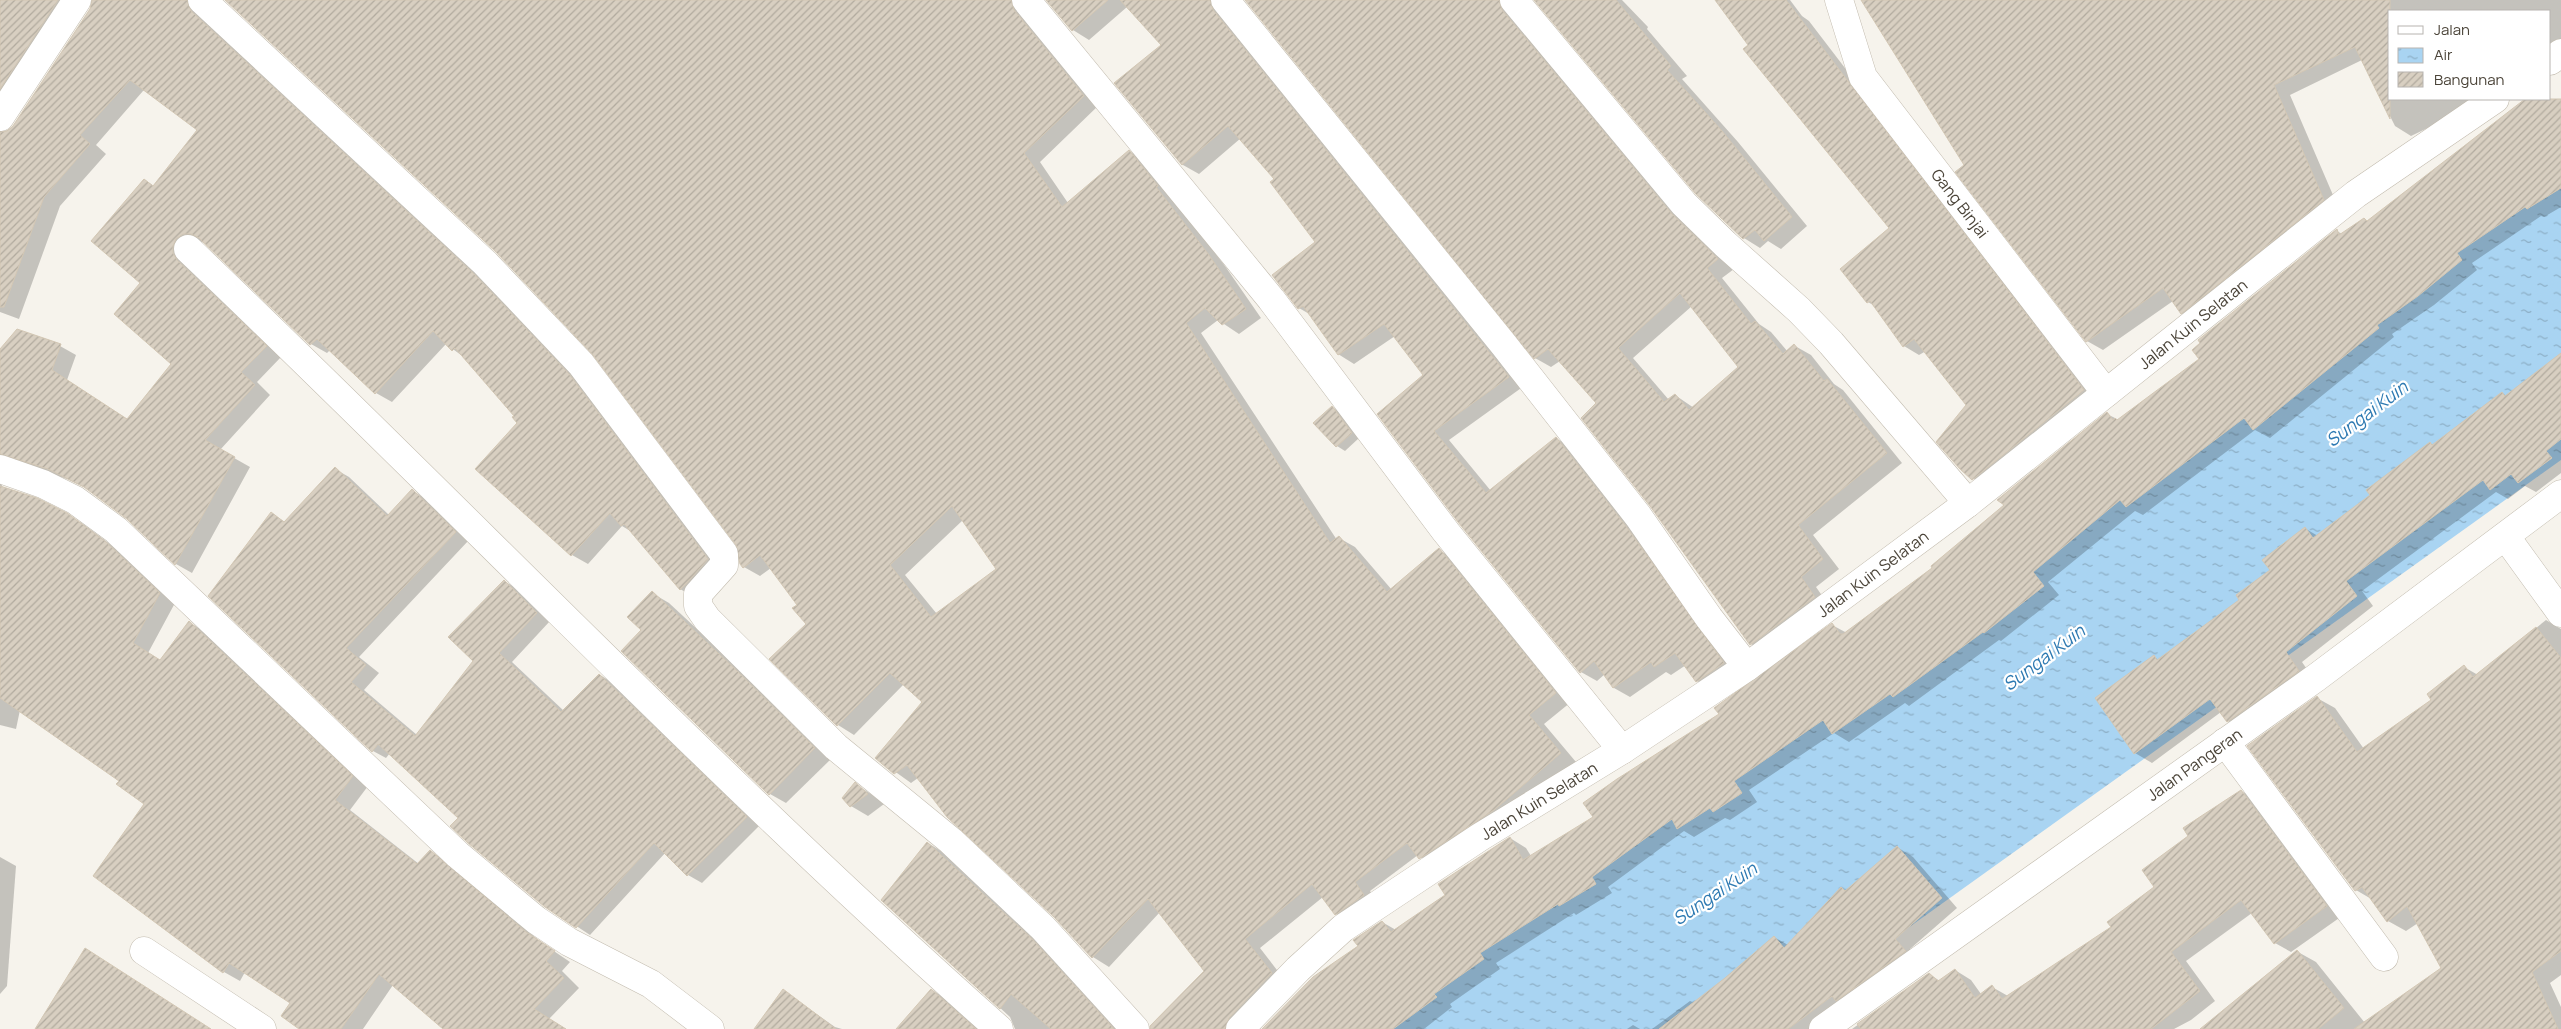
<svg xmlns="http://www.w3.org/2000/svg" width="2561" height="1029" viewBox="0 0 2561 1029" font-family="Manrope,sans-serif">
	<defs>
		<pattern id="water-ripples" width="26" height="14" patternUnits="userSpaceOnUse" patternTransform="scale(1.25)"><rect width="26" height="14" fill="#a9d4f2"/><path d="M2 4q2-2 4 0t4 0M15 11q2-2 4 0t4 0" fill="none" stroke="#8caec5"/></pattern>
		<pattern id="building-hatch" width="6" height="6" patternUnits="userSpaceOnUse" patternTransform="scale(1.25)"><rect width="6" height="6" fill="#d8cfc1"/><path d="M-1 1l2-2M0 6l6-6M5 7l2-2" fill="none" stroke="#b1aa9e"/></pattern>
	</defs>
	<rect width="100%" height="100%" fill="#f6f3ec"/>
	<polygon fill="url(#water-ripples)" points="2561,106 2561,460 1767,1029 1339,1029"/>
	<g fill="#0003" fill-rule="evenodd">
		<polygon points="0,0 80,0 0,125 2,133 14,126 91,9 94,0 206,0 490,285 585,385 724,569 696,598 680,589 632,532 622,526 588,564 572,555 476,469 519,423 515,416 465,358 446,344 392,402 376,393 330,350 327,353 311,344 206,243 201,242 282,356 257,382 270,395 220,450 250,467 192,573 176,564 126,516 90,490 67,479 14,462 0,481 3,488 66,514 83,524 122,553 175,603 148,653 161,661 190,623 206,632 368,786 350,810 419,864 430,851 446,861 542,943 570,962 562,971 579,988 549,1019 565,1029 445,1029 393,985 363,1029 301,1029 292,1003 245,972 240,981 224,972 121,895 146,804 120,781 20,710 16,729 0,725 0,351 60,346 76,355 67,380 128,420 173,363 142,282 145,180 154,186 199,130 145,90 143,91 96,145 106,154 60,206 19,319 0,312"/>
		<path d="M 227,0 L 1030,0 L 1099,105 L 1040,162 L 1068,203 L 1129,151 L 1145,161 L 1225,266 L 1261,318 L 1239,334 L 1218,320 L 1201,333 L 1337,540 L 1339,538 L 1355,547 L 1392,590 L 1439,550 L 1455,559 L 1571,702 L 1544,724 L 1576,762 L 1436,867 L 1418,855 L 1370,891 L 1379,905 L 1352,923 L 1336,914 L 1323,897 L 1260,948 L 1287,983 L 1245,1029 L 1151,1029 L 1205,971 L 1160,912 L 1109,967 L 1093,957 L 918,778 L 911,783 L 876,758 L 923,702 L 904,684 L 854,735 L 838,725 L 771,659 L 807,624 L 798,605 L 771,568 L 760,576 L 744,567 L 738,544 L 593,352 L 497,251 ZM 963,520 L 998,569 L 937,614 L 905,575 Z"/>
		<polygon points="1046,0 1229,0 1524,386 1449,440 1491,491 1557,439 1573,448 1740,673 1713,690 1697,681 1686,665 1671,675 1666,672 1630,697 1614,688 1605,674 1597,681 1581,672 1379,414 1425,376 1395,336 1354,364 1338,354 1311,315 1299,308 1316,242 1276,179 1241,138 1199,174 1183,165 1116,83 1162,45 1127,7 1089,40 1073,30"/>
		<path d="M 1247,0 L 1518,0 L 1734,269 L 1722,278 L 1759,324 L 1771,332 L 1788,352 L 1795,346 L 1811,355 L 1834,384 L 1843,390 L 1902,463 L 1813,535 L 1839,569 L 1816,587 L 1830,607 L 1767,654 L 1751,644 L 1651,506 L 1598,403 L 1560,361 L 1551,367 L 1535,358 ZM 1692,306 L 1740,367 L 1694,408 L 1675,395 L 1669,400 L 1633,358 Z"/>
		<polygon points="1536,0 1622,0 1648,27 1647,29 1687,76 1682,79 1738,142 1807,226 1781,249 1768,241 1760,248 1744,238"/>
		<polygon points="1719,0 1790,0 1802,16 1809,21 2099,400 1989,488 1973,478 1967,405 1926,351 1919,355 1904,346 1876,307 1868,302 1891,229 1750,45"/>
		<polygon points="1863,0 2561,0 2561,53 2550,58 2550,11 2390,11 2390,99 2488,99 2411,136 2395,126 2362,60 2290,95 2339,209 2198,322 2181,313 2173,301 2103,350 2087,341 1966,166"/>
		<polygon points="2561,103 2561,207 2544,217 2541,216 2472,263 2477,270 2434,305 2392,334 2394,337 2270,438 2255,430 2143,515 2135,511 2048,582 2059,595 2001,641 1999,640 1909,706 1905,703 1849,742 1834,733 1749,790 1757,802 1730,820 1725,818 1694,837 1684,831 1608,887 1612,893 1576,915 1574,913 1496,963 1500,969 1450,1004 1452,1007 1424,1029 1264,1029 1360,946 1382,922 1396,930 1447,895 1510,838 1526,848 1531,856 1595,817 1832,625 1847,633 1934,568 2107,414 2119,420 2201,359 2337,231 2342,234 2364,219 2368,222"/>
		<polygon points="2561,354 2561,473 2536,492 2525,486 2508,499 2496,492 2362,591 2373,606 2302,662 2315,681 2244,731 2228,721 2221,712 2152,763 2135,753 2154,657 2159,660 2241,600 2271,570 2306,529 2318,536 2372,495 2431,444 2434,445 2502,393 2507,396"/>
		<polygon points="1332,407 1340,412 1359,438 1345,451 1337,446"/>
		<polygon points="335,469 349,477 389,515 413,491 426,499 469,540 359,657 379,673 364,690 417,735 475,661 504,581 518,589 550,621 512,662 564,711 600,675 613,683 760,825 702,883 688,875 666,852 590,935 546,906 460,818 390,753 386,758 373,751 271,513 285,522"/>
		<polygon points="652,593 669,603 752,680 831,759 786,803 770,794 642,630"/>
		<polygon points="2546,620 2561,629 2561,975 2550,983 2561,1007 2561,1029 2210,1029 2298,952 2316,962 2365,1023 2442,969 2418,923 2406,931 2388,921 2373,900 2356,890 2317,698 2335,708 2364,749 2433,700 2464,667 2478,675"/>
		<polygon points="855,784 871,794 884,804 868,816 851,806 843,798"/>
		<polygon points="2241,791 2257,800 2342,916 2291,952 2275,943 2252,913 2186,961 2215,1001 2191,1020 2174,1029 1852,1029 1929,974 1940,981 1955,970 1971,980 1981,994 1992,987 2008,996 2113,927 2156,887 2190,836"/>
		<polygon points="928,843 944,853 1048,950 1121,1029 1015,1029 1010,1017 883,900"/>
		<polygon points="1897,847 1913,857 1957,908 1910,949 1921,960 1827,1029 1652,1029 1690,1001 1695,1003 1774,937 1788,945"/>
		<polygon points="0,857 16,866 7,986 0,994"/>
		<polygon points="932,990 948,1000 980,1029 898,1029"/>
		<polygon points="784,991 835,1027 842,1029 756,1029"/>
		<polygon points="1633,1025 1640,1029 1627,1029"/>
	</g>
	<g fill="url(#building-hatch)" stroke="#d3c7b4" fill-rule="evenodd">
		<polygon points="0,0 58,0 0,89"/>
		<polygon points="92,0 187,0 191,11 474,274 569,374 708,559 686,584 680,590 624,524 621,526 610,513 571,556 475,469 517,423 512,417 514,416 455,348 452,351 433,331 375,394 317,339 310,345 199,238 191,234 183,234 176,239 173,246 173,253 177,260 267,346 241,372 255,385 205,440 235,457 175,565 127,519 84,487 48,469 0,454 0,349 17,329 61,344 52,370 127,419 171,364 114,314 140,283 91,241 144,179 153,186 197,130 130,80 80,135 90,144 44,197 4,307 0,307 0,132 7,131 13,126 90,9"/>
		<path d="M 225,0 L 1011,0 L 1014,10 L 1084,96 L 1024,153 L 1062,207 L 1129,150 L 1158,186 L 1156,187 L 1209,255 L 1246,309 L 1222,325 L 1205,308 L 1186,323 L 1330,543 L 1339,536 L 1387,592 L 1439,548 L 1556,693 L 1529,715 L 1561,753 L 1494,810 L 1419,859 L 1407,843 L 1355,882 L 1364,895 L 1335,915 L 1312,884 L 1245,939 L 1272,973 L 1229,1018 L 1225,1029 L 1150,1029 L 1150,1026 L 1204,971 L 1148,899 L 1092,958 L 1054,917 L 947,817 L 907,765 L 894,774 L 875,758 L 922,702 L 890,673 L 837,726 L 769,659 L 806,624 L 792,608 L 797,605 L 760,555 L 743,568 L 740,564 L 736,545 L 593,355 L 496,252 ZM 952,506 L 996,569 L 931,617 L 890,565 Z"/>
		<polygon points="1046,0 1108,0 1072,31"/>
		<polygon points="1120,0 1210,0 1213,10 1509,377 1434,431 1486,493 1556,437 1625,525 1724,663 1696,682 1675,653 1654,667 1651,662 1613,688 1594,661 1580,673 1458,522 1377,414 1423,375 1384,324 1338,355 1303,306 1298,309 1272,275 1315,242 1270,182 1274,179 1228,126 1182,165 1114,83 1161,45"/>
		<path d="M 1245,0 L 1499,0 L 1502,10 L 1672,214 L 1718,259 L 1707,268 L 1751,324 L 1755,321 L 1783,354 L 1794,344 L 1824,381 L 1827,379 L 1887,453 L 1798,525 L 1823,559 L 1801,577 L 1815,597 L 1750,645 L 1650,506 L 1581,418 L 1596,403 L 1548,349 L 1534,359 ZM 1680,293 L 1738,367 L 1689,410 L 1675,394 L 1664,402 L 1618,348 Z"/>
		<polygon points="1534,0 1616,0 1671,66 1667,70 1722,131 1792,217 1764,241 1755,230 1743,239 1695,193"/>
		<polygon points="1715,0 1786,0 2084,390 1972,480 1960,469 1936,442 1966,405 1914,339 1903,347 1870,301 1867,303 1840,269 1889,228 1743,49 1748,45"/>
		<polygon points="1861,0 2390,0 2390,119 2355,47 2274,85 2324,200 2181,314 2163,288 2086,342 1955,172 1964,165"/>
		<polygon points="2525,99 2561,99 2561,188 2527,209 2525,207 2457,253 2462,260 2418,296 2377,325 2379,328 2253,430 2244,418 2126,507 2120,500 2033,572 2044,586 1984,633 1983,632 1893,697 1890,694 1832,734 1823,720 1734,781 1742,793 1713,812 1710,808 1677,829 1672,819 1592,877 1596,884 1559,906 1558,904 1480,953 1484,959 1434,994 1437,997 1393,1029 1262,1029 1313,977 1358,946 1353,940 1382,921 1391,932 1445,895 1438,884 1510,837 1523,860 1593,817 1583,803 1617,779 1719,714 1714,708 1832,623 1840,634 1843,634 1932,568 1931,566 2004,505 1997,500 2107,412 2113,420 2115,418 2117,420 2199,359 2192,350 2200,343 2198,340 2337,229 2339,235 2364,218 2367,221"/>
		<polygon points="2561,353 2561,439 2546,451 2552,458 2518,483 2511,474 2490,490 2483,480 2346,581 2357,596 2286,652 2299,671 2227,722 2210,699 2134,754 2095,698 2154,655 2157,660 2239,600 2236,595 2270,570 2262,560 2305,527 2313,538 2370,495 2366,490 2430,442 2432,445 2502,392 2505,396"/>
		<polygon points="1332,406 1352,433 1336,447 1313,423"/>
		<polygon points="335,467 387,516 412,489 456,532 346,648 366,665 351,682 415,736 473,661 448,637 504,580 537,613 499,653 561,712 599,674 747,817 687,876 654,843 576,928 545,907 468,843 450,826 458,818 378,744 372,752 208,596 271,512 284,522"/>
		<polygon points="0,486 37,498 67,513 106,542 160,593 133,643 160,660 189,621 353,776 335,800 417,864 430,850 526,932 555,951 546,961 564,978 534,1009 566,1029 443,1029 379,974 341,1029 299,1029 281,1016 290,1003 229,963 223,973 93,876 144,804 116,784 119,781 0,698"/>
		<polygon points="652,591 735,669 815,748 769,795 621,651 641,630 627,617"/>
		<polygon points="2536,627 2561,658 2561,951 2532,972 2558,1029 2354,1029 2441,968 2407,906 2387,922 2362,887 2355,891 2247,746 2317,696 2357,752 2431,700 2427,694 2464,665 2473,677"/>
		<polygon points="855,782 868,794 850,807 842,798"/>
		<polygon points="2241,790 2327,906 2274,944 2241,900 2171,952 2200,991 2151,1029 1861,1029 1857,1024 1929,973 1938,981 1955,969 1975,998 1992,985 2002,999 2111,927 2107,922 2154,887 2142,870 2188,836 2183,828"/>
		<polygon points="927,842 1032,939 1114,1029 1051,1029 1011,994 1000,1009 881,900"/>
		<polygon points="1897,846 1942,898 1895,939 1906,951 1836,1001 1832,996 1788,1029 1659,1029 1725,978 1774,936 1784,948 1841,887 1845,891"/>
		<polygon points="85,948 211,1029 35,1029"/>
		<polygon points="2297,950 2344,1008 2318,1029 2200,1029"/>
		<polygon points="783,989 836,1029 754,1029"/>
		<polygon points="931,989 976,1029 896,1029"/>
	</g>
	<g fill="none" stroke-linecap="round" stroke-linejoin="round">
		<g stroke="#c2bbae" stroke-width="29">
			<g id="minor">
				<polyline points="202,0 485,263 581,364 724,554 724,565 698,594 698,606 707,619 836,747 951,841 1043,928 1135,1029"/>
				<polyline points="1026,0 1271,299 1446,532 1622,750"/>
				<polyline points="1225,0 1504,345 1638,516 1709,618 1747,667"/>
				<polyline points="1514,0 1684,204 1725,244 1799,310 1831,343 1968,503"/>
				<path id="s1" d="M 1839,0 L 1863,77 L 2106,393"/>
				<polyline points="0,117 77,0"/>
				<path d="M 188,249 C 460,508 718,780 999,1029"/>
				<polyline points="0,469 43,484 75,500 116,530 458,855 536,920 569,942 651,984 710,1029"/>
				<polyline points="2506,537 2561,613"/>
				<polyline points="2225,742 2384,957"/>
				<polyline points="144,951 262,1029"/>
			</g>
		</g>
		<g stroke="#c2bbae" stroke-width="29">
			<g id="tertiary">
				<polyline points="2550,61 2561,53"/>
				<path id="s2" d="M 1240,1029 L 1298,969 L 1343,928 L 1480,837 L 1622,750 L 1747,667 L 1968,503 L 2356,194 L 2495,99"/>
				<path id="s3" d="M 1823,1029 L 2317,677 L 2561,494"/>
			</g>
		</g>
		<use href="#minor" stroke="#fff" stroke-width="28"/>
		<use href="#tertiary" stroke="#fff" stroke-width="28"/>
	</g>
	<g text-anchor="middle" stroke-width="4.5" stroke-linejoin="round" paint-order="stroke">
		<g font-size="16" fill="#4b4439" stroke="#fff">
			<text dy="6" stroke="none"><textPath href="#s1" startOffset="240">Gang Binjai</textPath></text>
			<text dy="6" stroke="none"><textPath href="#s2" startOffset="1188">Jalan Kuin Selatan</textPath></text>
			<text dy="6" stroke="none"><textPath href="#s2" startOffset="782">Jalan Kuin Selatan</textPath></text>
			<text dy="6" stroke="none"><textPath href="#s3" startOffset="456">Jalan Pangeran</textPath></text>
			<text dy="6" stroke="none"><textPath href="#s2" startOffset="378">Jalan Kuin Selatan</textPath></text>
		</g>
		<g font-size="18" font-style="italic" fill="#2e7ab2" stroke="#fff">
			<text transform="translate(2367 414) rotate(-37)" y="6">Sungai Kuin</text>
			<text transform="translate(2044 658) rotate(-37)" y="6">Sungai Kuin</text>
			<text transform="translate(1715 894) rotate(-34)" y="6">Sungai Kuin</text>
		</g>
	</g>
	<rect x="2388" y="10" width="162" height="90" fill="#ffffff" stroke="#b7b4b0"/>
	<rect x="2398" y="26" width="25" height="8" fill="#ffffff" stroke="#b7b4b0"/>
	<text x="2434" y="35" font-size="15" fill="#4b4439">Jalan</text>
	<rect x="2398" y="48" width="25" height="15" fill="url(#water-ripples)" stroke="#b7b4b0"/>
	<text x="2434" y="60" font-size="15" fill="#4b4439">Air</text>
	<rect x="2398" y="72" width="25" height="15" fill="url(#building-hatch)" stroke="#b7b4b0"/>
	<text x="2434" y="85" font-size="15" fill="#4b4439">Bangunan</text>
</svg>
